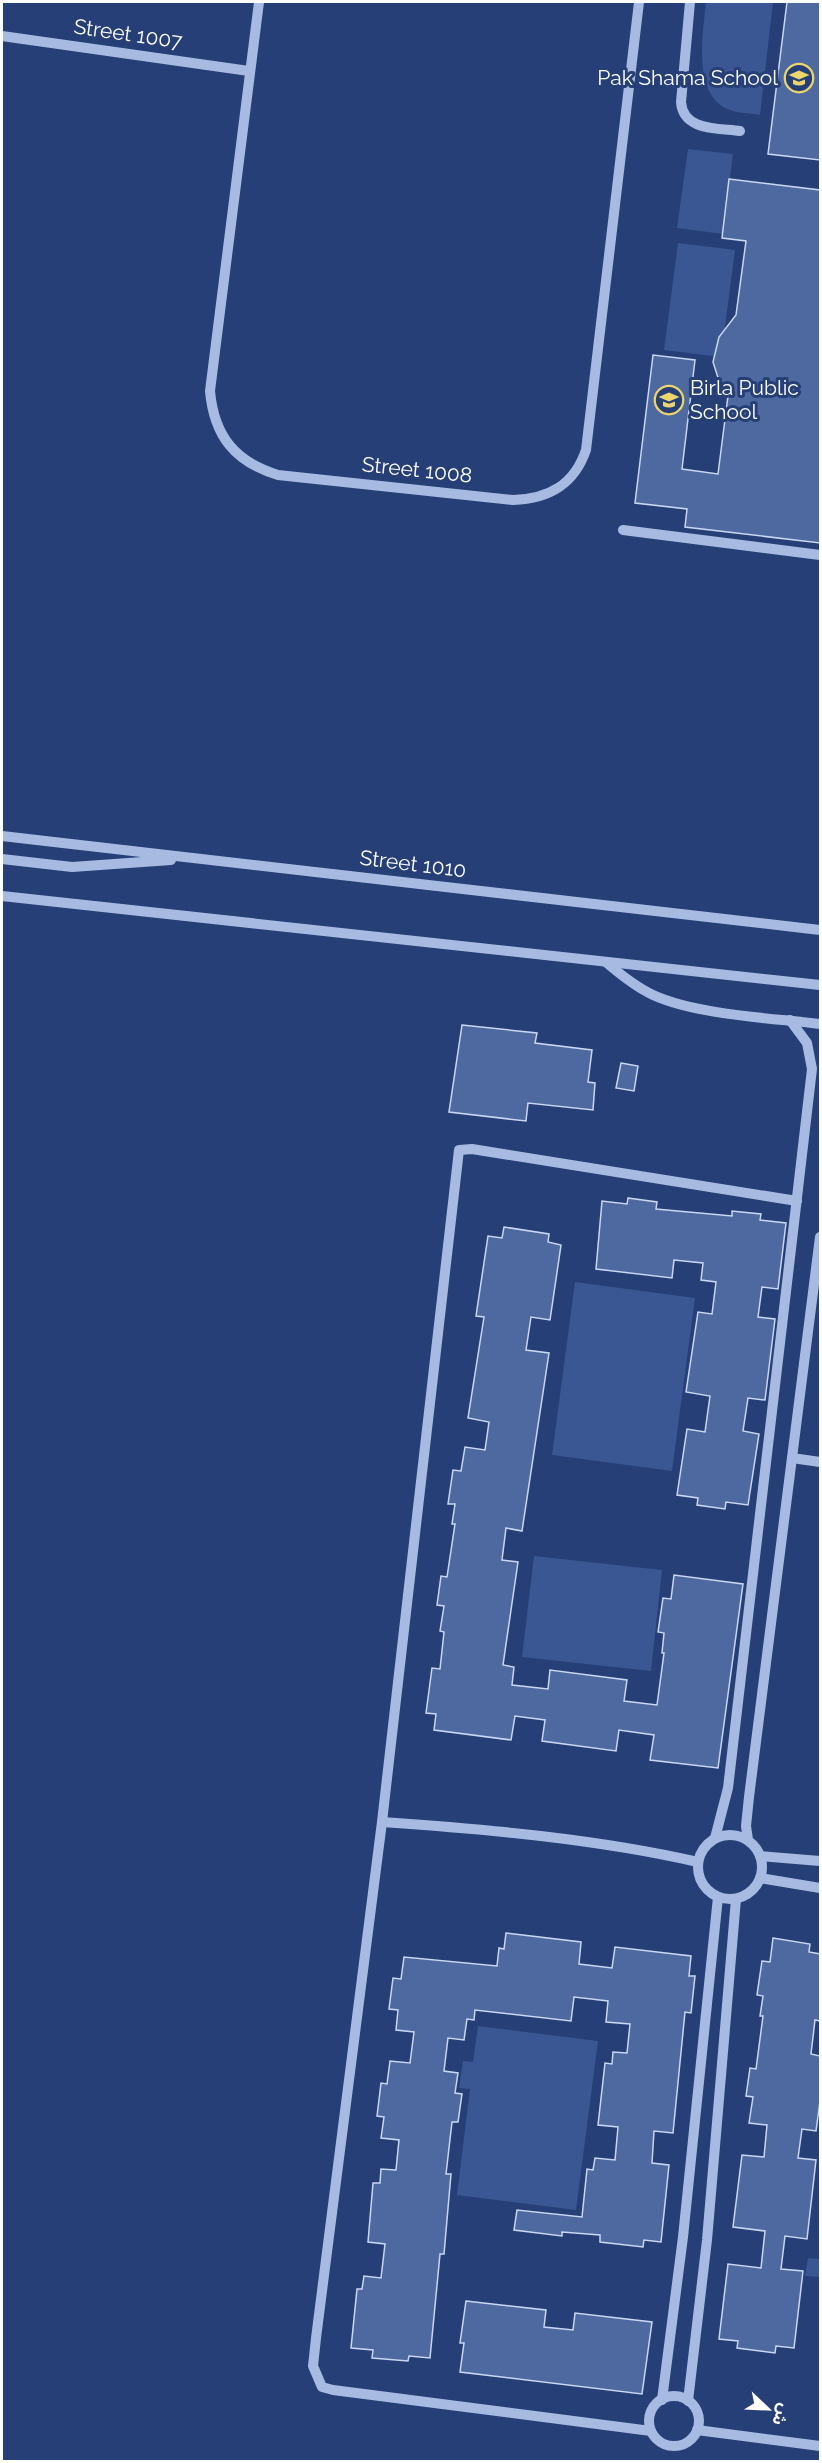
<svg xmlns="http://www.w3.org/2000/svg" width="822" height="2463" viewBox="0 0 822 2463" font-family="Raleway,'Noto Sans Arabic',sans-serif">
	<rect width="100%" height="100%" fill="#263f76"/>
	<g fill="#3a5793">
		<path d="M 706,2 L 773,2 L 760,115 C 750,113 732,113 723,107 C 693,87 703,33 706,2 Z"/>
		<polygon points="688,149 733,154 723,234 677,228"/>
		<polygon points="678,243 735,250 721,357 664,350"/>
		<polygon points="575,1282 695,1298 672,1471 552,1455"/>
		<polygon points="534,1556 662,1570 651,1671 522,1657"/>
		<polygon points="478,2026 598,2041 576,2210 457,2195 470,2089 459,2088 463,2061 473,2062"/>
		<polygon points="820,2248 820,2277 805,2276 808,2258 819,2259"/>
	</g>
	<g fill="#4e69a0" stroke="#c9d7f2" stroke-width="1.5">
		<polygon points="787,2 820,2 820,160 768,154"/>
		<polygon points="729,179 820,190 820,543 685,527 687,509 635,503 653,355 695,360 682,469 718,474 729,388 721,387 713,362 719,337 736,315 746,241 722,238"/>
		<polygon points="462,1025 537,1033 535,1043 592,1050 588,1082 595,1083 593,1110 528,1103 526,1121 449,1112"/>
		<polygon points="621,1063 638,1066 634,1091 616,1088"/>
		<polygon points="628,1198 657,1202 656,1209 732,1216 732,1211 761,1214 760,1220 786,1223 778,1289 762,1287 758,1317 775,1319 765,1400 748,1398 743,1431 759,1434 748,1505 726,1502 725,1509 697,1505 698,1498 677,1495 687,1429 705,1432 710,1396 686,1392 698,1312 712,1314 716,1282 701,1280 703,1263 674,1260 672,1278 596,1269 602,1201 627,1204"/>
		<polygon points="504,1227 549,1234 548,1242 561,1245 550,1320 531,1317 526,1350 549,1353 522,1531 506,1528 502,1560 518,1562 503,1665 514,1667 512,1685 548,1689 550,1670 627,1680 624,1701 657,1705 664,1653 662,1653 664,1633 658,1632 663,1598 671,1599 674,1575 743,1584 718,1768 650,1760 654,1735 619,1730 616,1751 542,1741 545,1720 515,1716 511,1740 434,1730 436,1714 426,1713 432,1668 440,1669 444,1632 440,1631 444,1606 437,1605 441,1576 447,1577 455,1524 452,1524 455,1504 448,1504 453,1470 461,1471 465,1447 485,1450 489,1422 468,1418 484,1317 476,1316 488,1236 502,1238"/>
		<polygon points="506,1933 581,1942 579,1964 612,1968 615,1947 691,1956 689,1976 695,1976 691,2013 685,2012 673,2133 654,2131 652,2163 669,2165 661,2242 644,2240 643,2247 600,2242 600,2235 562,2232 562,2236 514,2230 517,2210 582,2217 587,2169 593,2170 595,2158 615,2160 618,2127 598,2125 605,2063 612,2064 613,2052 627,2053 630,2024 606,2022 608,2001 574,1997 571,2021 475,2010 474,2020 467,2019 464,2040 448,2038 444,2071 458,2073 455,2093 462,2094 458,2122 452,2122 446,2174 451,2174 444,2254 440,2254 430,2358 409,2356 408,2361 372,2358 373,2350 351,2348 357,2289 362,2289 364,2276 381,2278 385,2244 368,2242 373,2183 380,2183 381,2169 396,2170 399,2140 381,2138 384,2117 377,2116 381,2083 387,2084 390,2061 410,2063 414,2032 396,2030 398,2010 389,2009 393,1978 401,1979 404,1957 497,1966 499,1948 504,1949"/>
		<polygon points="773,1938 810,1944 809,1952 820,1954 820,2021 815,2020 811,2054 820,2056 820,2101 816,2131 802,2129 798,2158 816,2160 807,2239 785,2236 781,2269 803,2271 794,2348 776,2346 775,2353 737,2348 738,2341 719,2339 728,2264 761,2268 765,2231 733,2227 742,2155 764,2157 767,2125 749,2123 753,2097 746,2096 750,2068 756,2069 763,2016 760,2016 763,1996 757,1995 762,1961 770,1962"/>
		<polygon points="466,2301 546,2310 544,2327 573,2330 575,2313 652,2322 642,2394 460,2372 464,2343 460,2343"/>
	</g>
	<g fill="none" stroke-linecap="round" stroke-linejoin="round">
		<g stroke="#a7bbe2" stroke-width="10">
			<path d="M 259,2 L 210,391 C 214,436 235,462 278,475 L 513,500 C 549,499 574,485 586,450 L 639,2"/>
			<path d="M 690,2 L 681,102 C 683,131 718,128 740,131"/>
			<polyline points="2,36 249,71"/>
			<polyline points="623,530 820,555"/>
			<polyline points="2,836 820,930"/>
			<polyline points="2,859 72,867 171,860"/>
			<polyline points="2,896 820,985"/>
			<path d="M 607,963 C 621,975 636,987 653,995 C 697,1015 771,1018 820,1024"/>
			<polyline points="792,1458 820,1462"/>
			<path d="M 382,1822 C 485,1829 597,1839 698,1862"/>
			<circle cx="730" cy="1867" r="32"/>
			<polyline points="715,1838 728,1788 812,1069 807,1043 790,1020"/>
			<polyline points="748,1840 746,1826 749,1797 820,1237"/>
			<polyline points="760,1856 820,1861"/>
			<polyline points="760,1878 820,1888"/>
			<circle cx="674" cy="2421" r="25"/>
			<polyline points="662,2400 683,2237 718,1897"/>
			<polyline points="688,2401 707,2240 736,1899"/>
			<polyline points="697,2430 820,2446"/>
			<polyline points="651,2431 333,2390 322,2387 313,2366 316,2338 382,1822 459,1150 472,1149 797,1201"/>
		</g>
	</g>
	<defs>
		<g id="school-ring" transform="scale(1.5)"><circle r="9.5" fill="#263f76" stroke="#ebd56c" stroke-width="1.5"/><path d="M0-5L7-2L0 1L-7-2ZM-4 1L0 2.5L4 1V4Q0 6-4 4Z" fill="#ebd56c"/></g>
	</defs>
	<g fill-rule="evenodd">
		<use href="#school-ring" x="799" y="78"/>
		<use href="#school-ring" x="669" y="400"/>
	</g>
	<g text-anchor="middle" stroke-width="6" stroke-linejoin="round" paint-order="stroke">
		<g font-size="21" fill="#fff" stroke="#263f76">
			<text transform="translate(128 34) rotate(8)" y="7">Street 1007</text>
			<text transform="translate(417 470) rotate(6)" y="7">Street 1008</text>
			<text transform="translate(413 864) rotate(7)" y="7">Street 1010</text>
		</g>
		<g font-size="21" fill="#fff" stroke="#263f76" text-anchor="end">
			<text x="778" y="85">Pak Shama School</text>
			<text x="690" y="395" text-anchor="start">Birla Public<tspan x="690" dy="24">School</tspan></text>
		</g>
	</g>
	<rect width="822" height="2463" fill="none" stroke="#ffffff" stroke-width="6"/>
	<g transform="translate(768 2409) rotate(113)" stroke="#263f76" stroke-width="4.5" paint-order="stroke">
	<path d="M0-4.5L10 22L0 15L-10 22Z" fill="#ffffff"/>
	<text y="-9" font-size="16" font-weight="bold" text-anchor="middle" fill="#ffffff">ش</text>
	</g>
</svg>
